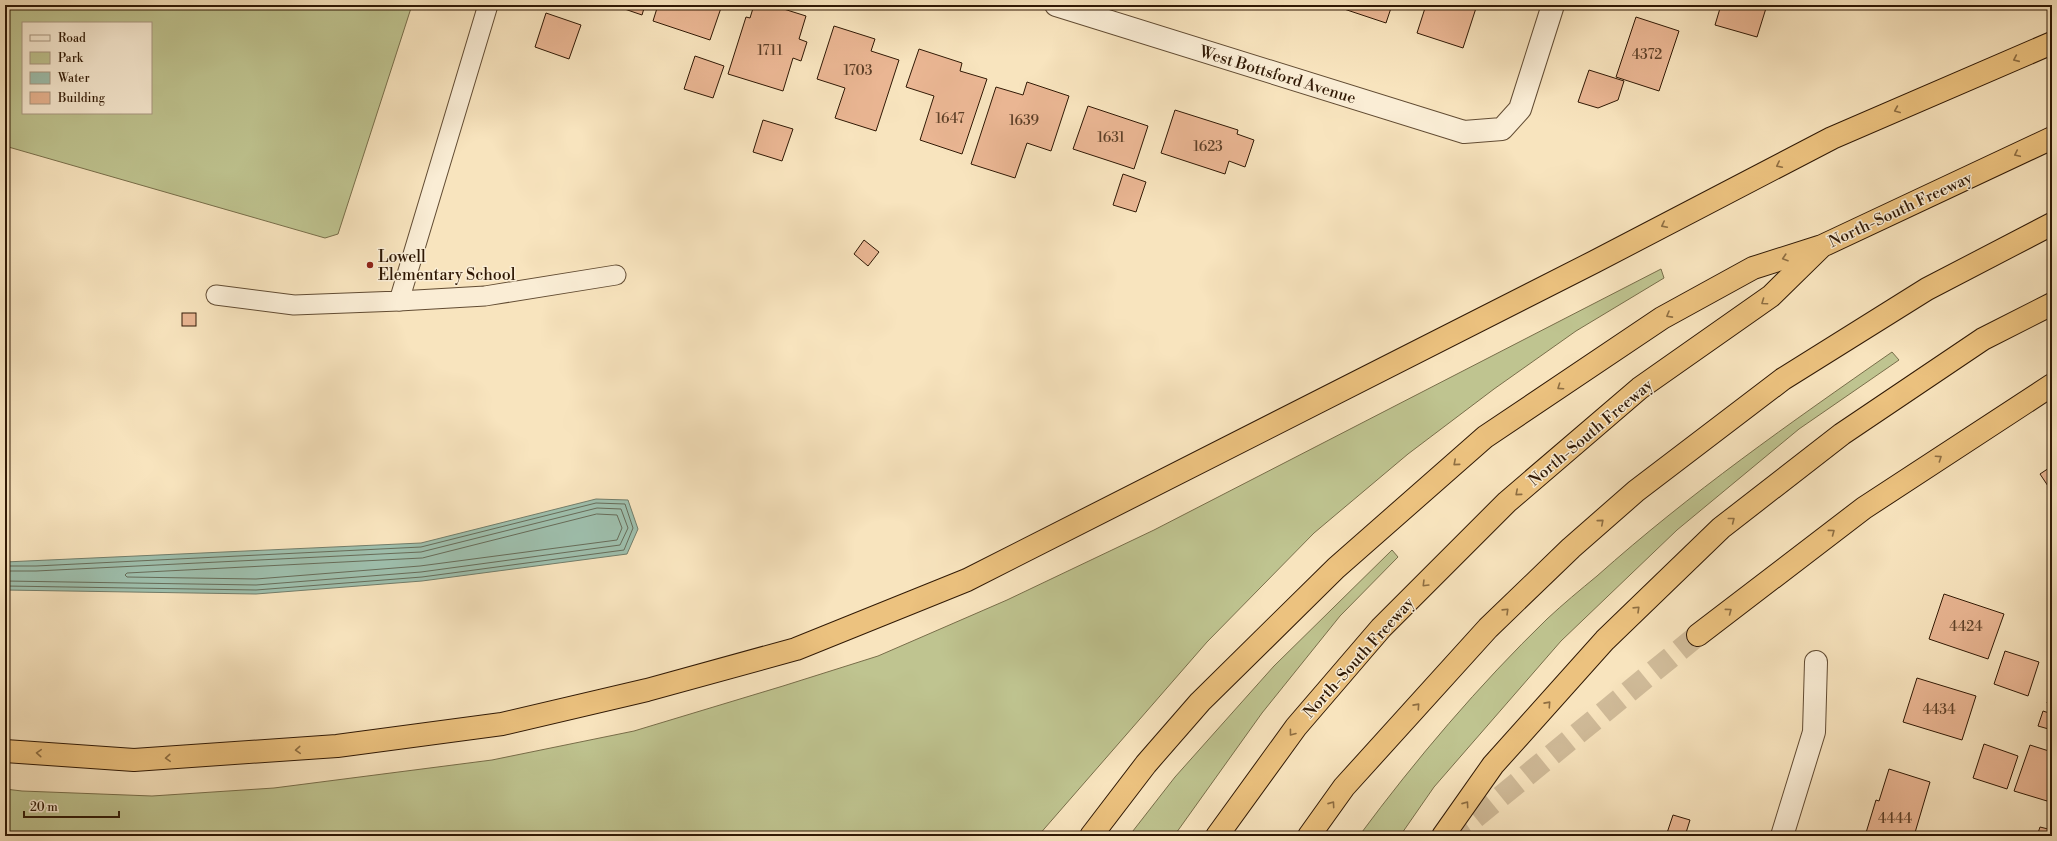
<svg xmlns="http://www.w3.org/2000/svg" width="2057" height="841" viewBox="0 0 2057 841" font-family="'Libre Bodoni',serif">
	<rect width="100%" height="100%" fill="#f8e4be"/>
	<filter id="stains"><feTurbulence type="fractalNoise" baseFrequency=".005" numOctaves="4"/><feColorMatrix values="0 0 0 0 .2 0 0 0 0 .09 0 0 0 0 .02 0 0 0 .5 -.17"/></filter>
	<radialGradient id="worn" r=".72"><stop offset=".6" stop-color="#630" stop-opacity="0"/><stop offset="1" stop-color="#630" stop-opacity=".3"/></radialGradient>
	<g fill="#bfc490" stroke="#786e4a" fill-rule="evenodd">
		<path d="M 5,5 L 412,5 L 338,234 L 325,238 L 5,146 ZM 23,23 L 151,23 L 151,113 L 23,113 Z"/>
		<polygon points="1661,269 1664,278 1576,331 1494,389 1408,454 1314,533 1207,642 1038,836 5,836 5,789 22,791 152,796 274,788 492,760 634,731 783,686 878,656 1007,600 1154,530"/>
		<path d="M 1892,352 L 1899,360 L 1799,429 L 1677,530 L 1561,641 L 1434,787 L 1400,836 L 1359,836 C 1416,759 1479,685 1547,619 C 1563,604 1580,590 1597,576 C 1690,493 1790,423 1892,352 Z"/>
		<polygon points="1392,550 1398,557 1340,616 1262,713 1174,836 1129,836 1175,777 1274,666"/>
	</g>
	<polygon fill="#9ebfad" stroke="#727d6a" points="596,499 628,500 638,529 627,554 422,581 256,594 5,590 5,562 421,543"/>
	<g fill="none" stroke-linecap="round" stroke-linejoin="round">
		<g stroke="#676c59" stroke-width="1">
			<polygon points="597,514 617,515 622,528 617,540 420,566 256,579 127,577 125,575 127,573 422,558"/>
			<polyline points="5,566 36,566 421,547 596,503 625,504 633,528 624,550 422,577 256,590 5,586"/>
			<polyline points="5,571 36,571 421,552 597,508 621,509 628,528 620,545 421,572 256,585 5,581"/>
		</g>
	</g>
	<g fill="#eab693" stroke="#301905">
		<polygon points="613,5 645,5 642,15"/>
		<polygon points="658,5 722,5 710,40 653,21"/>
		<polygon points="754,5 771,5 806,16 799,39 807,42 801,61 793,58 783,91 728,74 746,17 750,18"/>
		<polygon points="1332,5 1392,5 1386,23"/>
		<polygon points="1426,5 1477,5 1463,48 1417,33"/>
		<polygon points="1721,5 1767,5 1757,37 1715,25"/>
		<polygon points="546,13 581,25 569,59 535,47"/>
		<polygon points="1636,17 1679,31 1659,91 1616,77"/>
		<polygon points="834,26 875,39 871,51 899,60 876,131 835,118 845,88 817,79"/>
		<polygon points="919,49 962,63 960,71 987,79 962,154 920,140 934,96 906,87"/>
		<polygon points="695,56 724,66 713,98 684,89"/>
		<polygon points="1589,70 1624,81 1618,100 1598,108 1578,102"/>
		<polygon points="1027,82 1069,96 1051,151 1027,143 1015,178 971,164 996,87 1023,95"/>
		<polygon points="1088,106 1148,126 1134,169 1073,149"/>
		<polygon points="1175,110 1238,130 1237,134 1254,140 1245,167 1229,161 1225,174 1161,153"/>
		<polygon points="763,120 793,129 782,161 753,152"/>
		<polygon points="1123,174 1146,182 1136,212 1113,205"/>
		<polygon points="864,240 879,252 868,266 854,254"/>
		<rect x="182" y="313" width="14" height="13"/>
		<polygon points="2052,466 2052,492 2040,474"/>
		<polygon points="1944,594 2004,614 1988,659 1929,639"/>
		<polygon points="2005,651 2039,662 2028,696 1994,684"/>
		<polygon points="1917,678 1976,696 1962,740 1903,722"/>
		<polygon points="2052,688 2052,705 2047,703"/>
		<polygon points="2043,711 2052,714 2052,730 2038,726"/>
		<polygon points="1984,744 2018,756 2007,789 1973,778"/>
		<polygon points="2030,745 2052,752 2048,767 2052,769 2052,787 2047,801 2014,791"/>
		<polygon points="1889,769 1930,782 1914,836 1865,836 1876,800 1879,801"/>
		<polygon points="1673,815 1690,820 1685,836 1666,836"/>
		<polygon points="2040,827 2052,830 2052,836 2037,836"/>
	</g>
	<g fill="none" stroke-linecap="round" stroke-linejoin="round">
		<polyline stroke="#d0bb99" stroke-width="22" stroke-dasharray="22 11" stroke-linecap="butt" points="1448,836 1471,821 1698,635"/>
		<g stroke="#624c33" stroke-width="21">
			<g id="service">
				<polyline points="216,295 294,305 399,301 488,5"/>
				<polyline points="399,301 485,296 616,275"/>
			</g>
		</g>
		<g stroke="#624c33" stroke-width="24">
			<g id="minor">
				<polyline points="1056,5 1464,132 1502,129 1520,109 1553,5"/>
				<polyline points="1782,836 1814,732 1816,662"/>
			</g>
		</g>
		<g stroke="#301905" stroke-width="24">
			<g id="motorway">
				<polyline points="1698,635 1864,508 2052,385"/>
				<polyline points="5,751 134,760 337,746 502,724 647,690 796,649 967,580 1594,262 1832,138 2052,43"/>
				<polyline points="1091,836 1146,764 1200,702 1336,568 1485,437 1662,318 1753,268 1819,247"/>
				<polyline points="1217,836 1296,727 1381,628 1507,502 1640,388 1771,296 1822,246 2052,138"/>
				<polyline points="1309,836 1344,787 1488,628 1571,548 1636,491 1783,379 1927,289 2052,224"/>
				<polyline points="1443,836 1493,765 1605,640 1721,528 1842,434 1983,339 2052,304"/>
			</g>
		</g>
		<use href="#service" stroke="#faedd5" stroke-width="19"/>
		<use href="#minor" stroke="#faedd5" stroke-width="22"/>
		<use href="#motorway" stroke="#ecc27f" stroke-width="22"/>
	</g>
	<defs><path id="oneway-chevron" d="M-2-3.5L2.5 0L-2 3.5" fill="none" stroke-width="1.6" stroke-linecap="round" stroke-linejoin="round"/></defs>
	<g stroke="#8e6e42">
		<use href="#oneway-chevron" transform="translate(2016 59) rotate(156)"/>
		<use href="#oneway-chevron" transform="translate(1897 110) rotate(157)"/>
		<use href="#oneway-chevron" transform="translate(2017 154) rotate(155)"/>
		<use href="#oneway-chevron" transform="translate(1779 165) rotate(153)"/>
		<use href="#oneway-chevron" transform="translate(1664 225) rotate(153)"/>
		<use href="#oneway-chevron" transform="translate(1785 258) rotate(162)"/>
		<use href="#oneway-chevron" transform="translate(1764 302) rotate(145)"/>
		<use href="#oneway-chevron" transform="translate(1669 315) rotate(151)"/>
		<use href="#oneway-chevron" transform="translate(1560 387) rotate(146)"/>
		<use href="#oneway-chevron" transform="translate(1939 458) rotate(-34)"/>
		<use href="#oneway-chevron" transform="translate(1456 463) rotate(139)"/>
		<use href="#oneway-chevron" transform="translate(1518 493) rotate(139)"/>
		<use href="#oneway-chevron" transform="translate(1732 520) rotate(-38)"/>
		<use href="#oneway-chevron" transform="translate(1601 522) rotate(-41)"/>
		<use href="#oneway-chevron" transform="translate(1832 532) rotate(-37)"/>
		<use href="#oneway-chevron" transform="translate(1425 584) rotate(135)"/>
		<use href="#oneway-chevron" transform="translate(1637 609) rotate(-44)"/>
		<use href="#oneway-chevron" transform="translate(1506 611) rotate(-44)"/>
		<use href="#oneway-chevron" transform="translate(1729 611) rotate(-37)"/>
		<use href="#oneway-chevron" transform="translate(1548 704) rotate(-48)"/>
		<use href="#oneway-chevron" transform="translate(1417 706) rotate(-48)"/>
		<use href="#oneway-chevron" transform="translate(1292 733) rotate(127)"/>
		<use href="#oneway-chevron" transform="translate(298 750) rotate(176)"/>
		<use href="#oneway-chevron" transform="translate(39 753) rotate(-176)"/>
		<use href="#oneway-chevron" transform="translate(168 758) rotate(176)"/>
		<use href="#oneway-chevron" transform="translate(1332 804) rotate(-55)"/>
		<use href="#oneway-chevron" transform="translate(1466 804) rotate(-55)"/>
	</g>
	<circle fill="#8f2418" stroke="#faedd5" stroke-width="1.5" cx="370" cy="265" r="4"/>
	<g text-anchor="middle" stroke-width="3" stroke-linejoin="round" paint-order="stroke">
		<g font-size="14" fill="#5e4028">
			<text x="770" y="55">1711</text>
			<text x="1647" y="59">4372</text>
			<text x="858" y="75">1703</text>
			<text x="950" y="123">1647</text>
			<text x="1024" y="125">1639</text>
			<text x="1111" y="142">1631</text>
			<text x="1208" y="151">1623</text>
			<text x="1966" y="631">4424</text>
			<text x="1939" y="714">4434</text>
			<text x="1895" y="823">4444</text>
		</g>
		<g font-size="16" fill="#301905" stroke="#faedd5">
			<text transform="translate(1278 74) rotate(17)" y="6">West Bottsford Avenue</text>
			<text transform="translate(1900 209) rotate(-25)" y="6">North-South Freeway</text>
			<text transform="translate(1590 432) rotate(-40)" y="6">North-South Freeway</text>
			<text transform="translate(1358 657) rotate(-48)" y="6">North-South Freeway</text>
		</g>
		<g font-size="16" fill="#301905" stroke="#faedd5" text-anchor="start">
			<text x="378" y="262">Lowell<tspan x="378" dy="18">Elementary School</tspan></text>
		</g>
	</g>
	<rect width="2057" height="841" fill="none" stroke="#f8e4be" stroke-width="20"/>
	<rect x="6" y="6" width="2045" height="829" fill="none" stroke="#301905" stroke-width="2"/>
	<rect x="10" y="10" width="2037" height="821" fill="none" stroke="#301905"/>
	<rect x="22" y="22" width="130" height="92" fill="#faedd5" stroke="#a99882"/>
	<rect x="30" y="35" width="20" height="6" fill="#faedd5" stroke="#a99882"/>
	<text x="58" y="42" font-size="12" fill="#301905">Road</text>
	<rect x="30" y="52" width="20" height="12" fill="#bfc490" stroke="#a99882"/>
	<text x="58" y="62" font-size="12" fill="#301905">Park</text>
	<rect x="30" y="72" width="20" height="12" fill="#9ebfad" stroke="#a99882"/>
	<text x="58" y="82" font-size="12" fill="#301905">Water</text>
	<rect x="30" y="92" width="20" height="12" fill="#eab693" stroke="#a99882"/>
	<text x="58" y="102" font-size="12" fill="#301905">Building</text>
	<path d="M24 811v6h95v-6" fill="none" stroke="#301905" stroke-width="2"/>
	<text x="30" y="811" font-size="12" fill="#301905" stroke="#faedd5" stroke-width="3" paint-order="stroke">20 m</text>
	<rect width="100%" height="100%" filter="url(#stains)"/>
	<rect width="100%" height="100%" fill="url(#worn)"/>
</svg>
